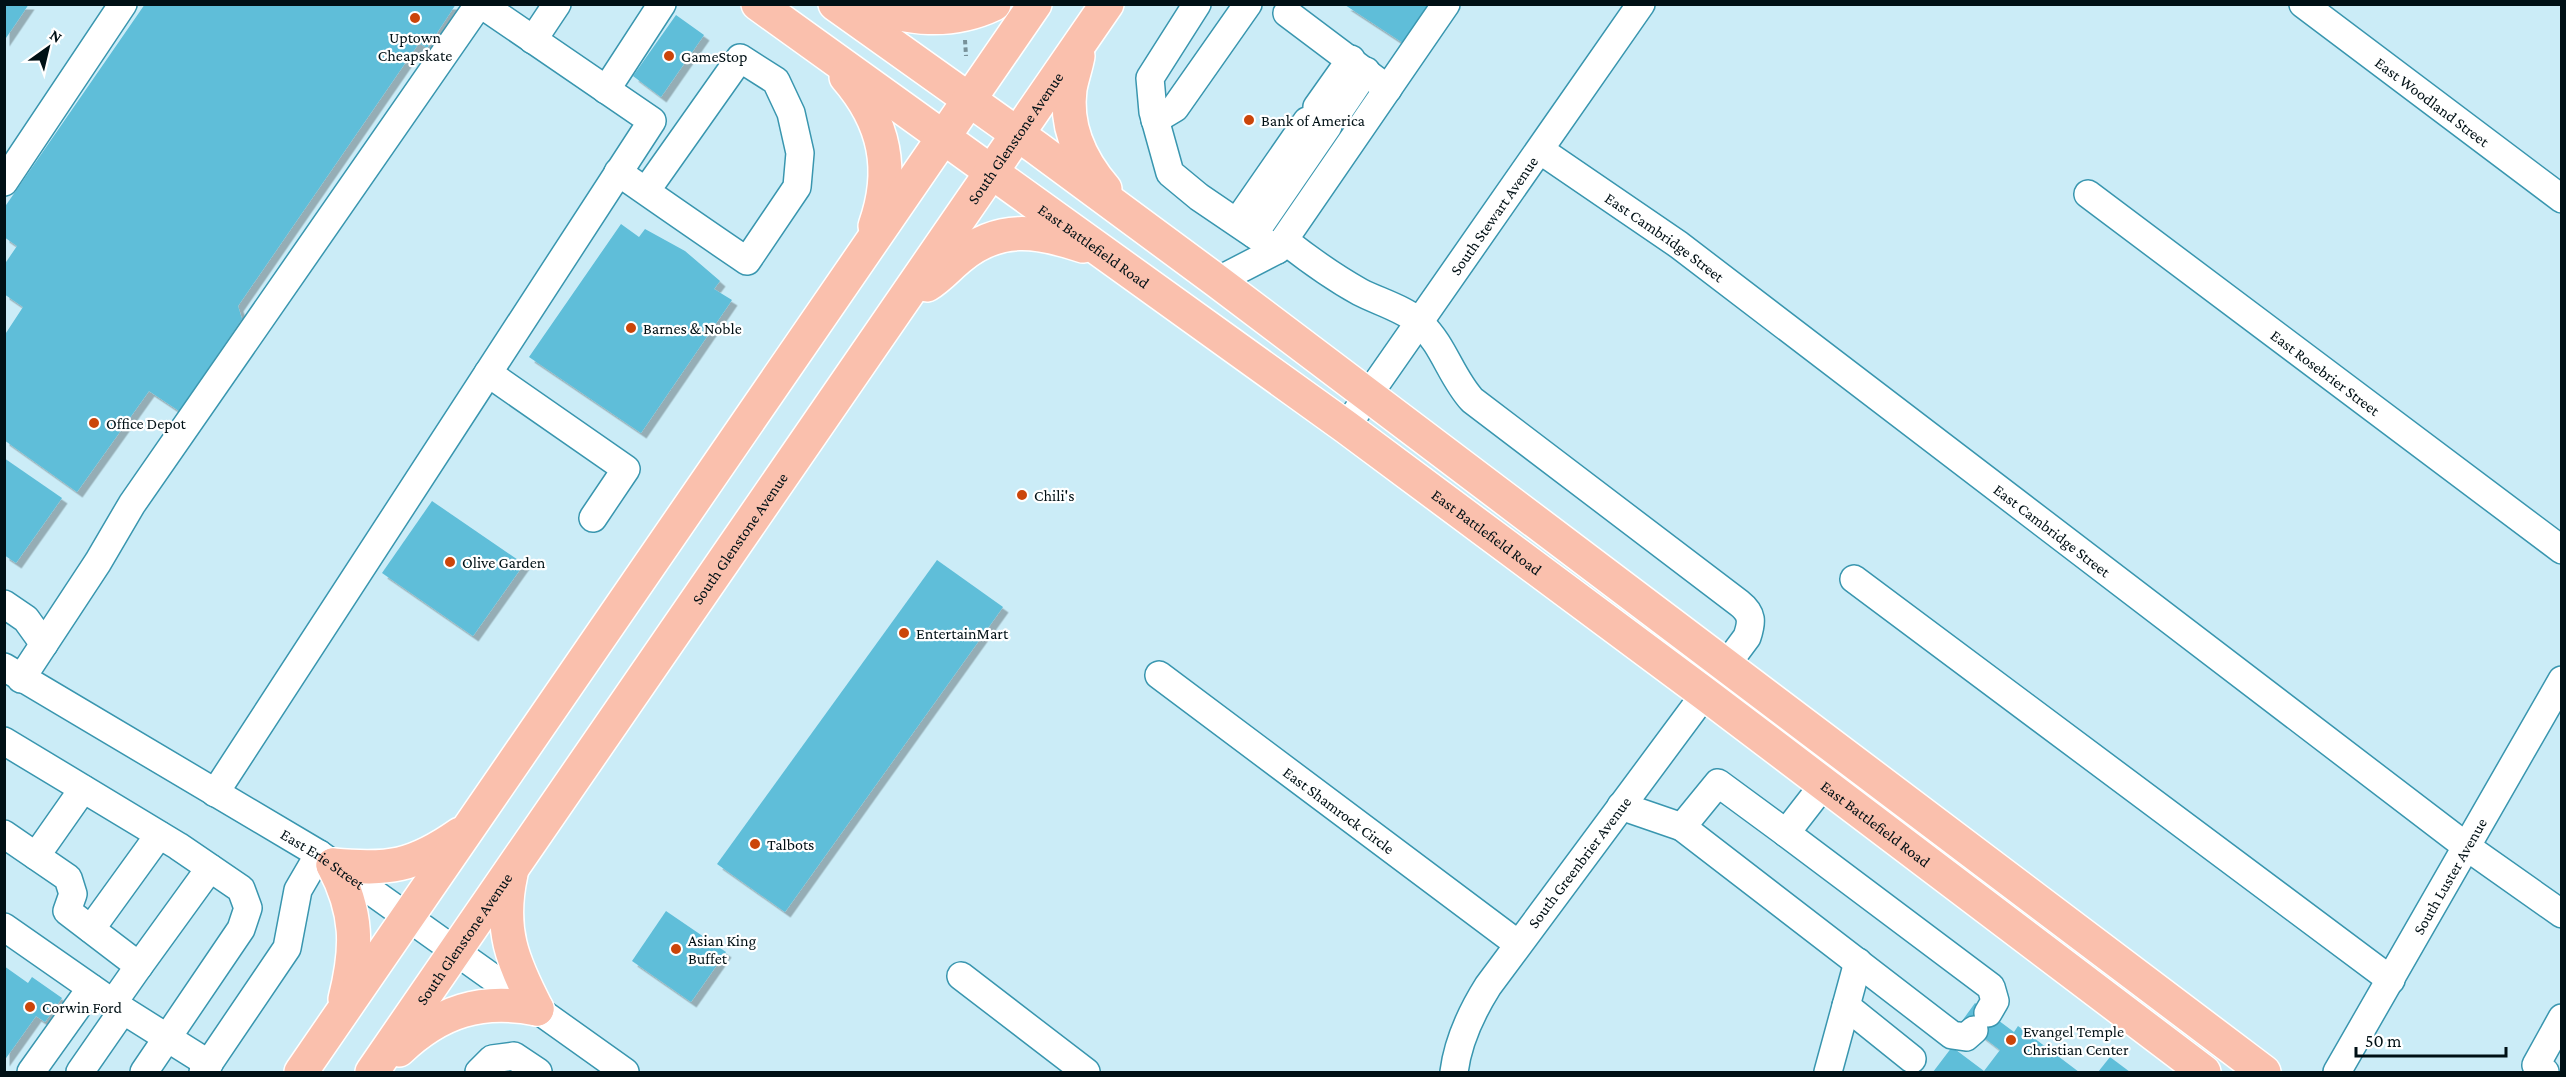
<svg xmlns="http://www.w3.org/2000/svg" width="2566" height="1077" viewBox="0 0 2566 1077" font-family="'Crimson Pro',serif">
	<defs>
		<filter id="shadow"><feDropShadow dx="5.5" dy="5.5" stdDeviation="0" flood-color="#0004"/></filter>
	</defs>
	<rect width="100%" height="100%" fill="#cbecf7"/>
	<g fill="#5ebed9" filter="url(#shadow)">
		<polygon points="4,4 29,4 4,41"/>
		<polygon points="145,4 456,4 427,48 419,43 238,306 242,319 179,411 149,391 77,492 4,440 4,336 23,307 4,294 4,265 17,246 4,237 4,208"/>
		<polygon points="1345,5 1434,5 1406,45"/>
		<polygon points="676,15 704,35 661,97 633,76"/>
		<polygon points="621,224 639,237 645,229 685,251 720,281 714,289 732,300 641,433 529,357"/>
		<polygon points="4,458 62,498 16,563 4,555"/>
		<polygon points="432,501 524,564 473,636 382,573"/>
		<polygon points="937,560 1003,607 785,912 717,864"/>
		<polygon points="666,911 726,952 691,1002 632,961"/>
		<polygon points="4,966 28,983 32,977 62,998 45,1022 36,1016 4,1061"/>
		<polygon points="1975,1003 2014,1032 2018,1026 2079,1072 1933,1072 1952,1047 1984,1071 2000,1050 1962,1021"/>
		<polygon points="2110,1057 2130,1072 2098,1072"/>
	</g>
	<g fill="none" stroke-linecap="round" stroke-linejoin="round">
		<g stroke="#3996af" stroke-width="30">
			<g id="minor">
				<polyline points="1197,4 1150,78 1153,112 1170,173 1199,197 1277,250"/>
				<path id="s1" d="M 2303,4 L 2562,199"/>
				<polyline points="1287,13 1388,89"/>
				<polyline points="533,40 557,4"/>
				<polyline points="606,90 662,4"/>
				<polyline points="1317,107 1351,59"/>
				<polyline points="1337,114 1366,71"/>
				<polyline points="1155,120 1175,108 1248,4"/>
				<path id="s2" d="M 1540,150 L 1679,245 L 2467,847 L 2562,914"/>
				<path d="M 618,172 C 661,202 704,232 747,261 L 797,187 L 800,153 L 791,113 L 776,81 L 740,58 L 646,191"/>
				<polyline points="4,182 123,4"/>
				<path id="s3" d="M 2088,194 L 2562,550"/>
				<polyline points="1237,222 1307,121"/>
				<polyline points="1254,234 1328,126"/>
				<path d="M 1284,240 C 1308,259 1333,277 1360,292 C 1377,301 1408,310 1421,324 C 1444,346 1451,377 1472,400 L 1739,603 C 1753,614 1752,622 1747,637 L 1488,986 C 1471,1013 1458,1041 1454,1072"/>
				<polyline points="1217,281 1277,250 1446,4"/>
				<polyline points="488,373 626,469 593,518"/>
				<path id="s4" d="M 1346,427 L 1641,4"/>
				<polyline points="1854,579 2391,980"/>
				<polyline points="4,604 26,619 44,644"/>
				<path id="s5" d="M 4,667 L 319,854 L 625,1072"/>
				<path id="s6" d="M 1159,675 L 1518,944"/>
				<polyline points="21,679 98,562 132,504 479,4"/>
				<polyline points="4,741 178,846 241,889 248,908 241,929 144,1072"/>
				<polyline points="215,793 652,121 481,4"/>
				<polyline points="1621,806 1682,827 1718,783 1786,833 1824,784"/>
				<polyline points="1682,827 1952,1035 1966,1037 1974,1030"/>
				<polyline points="1786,833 1991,987 1995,1001 1988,1013"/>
				<polyline points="4,834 68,878 73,894 67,911 139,966 113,1003"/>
				<polyline points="36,856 83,789"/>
				<polyline points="4,927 123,1010"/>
				<polyline points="91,929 159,835"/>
				<polyline points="139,966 210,868"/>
				<polyline points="961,976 1086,1072"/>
				<polyline points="1846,1006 1912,1059"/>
				<polyline points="31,1072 91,988"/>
				<polyline points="80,1072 123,1010 209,1064"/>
				<polyline points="203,1072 287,948 298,890 319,854"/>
				<polyline points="479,1072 492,1059 514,1056 538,1072"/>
				<polyline points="1828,1072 1858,962"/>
				<path id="s7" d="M 2337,1072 L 2562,680"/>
				<polyline points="2545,1072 2536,1065 2562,1018"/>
			</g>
		</g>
		<g stroke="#fff" stroke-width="36">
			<g id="major">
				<path id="s8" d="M 758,4 L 1346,427 L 1705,694 L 2204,1072"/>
				<polyline points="835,4 1037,148 1217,281 2264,1072"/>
				<path d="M 863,4 C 908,19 950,25 994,4"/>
				<path d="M 1078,56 C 1076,67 1072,78 1070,89 C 1065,127 1081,161 1105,189"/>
				<path d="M 846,77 C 885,122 895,170 875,226"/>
				<path d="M 927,285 C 940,277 948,267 959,258 C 999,224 1038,231 1083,246"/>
				<path d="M 333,865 C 358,912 358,948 345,999"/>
				<path d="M 333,865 C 389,870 413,867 460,834"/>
				<path d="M 511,874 C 499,929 512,961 537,1009"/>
				<path d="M 399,1050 C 440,1011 481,998 537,1009"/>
				<polyline points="301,1072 1035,4"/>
				<path id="s9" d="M 372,1072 L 1107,4"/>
			</g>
		</g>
		<polyline stroke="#779199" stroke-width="4" stroke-dasharray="4.5 3" stroke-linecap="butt" points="965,40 966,56"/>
		<use href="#minor" stroke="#fff" stroke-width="27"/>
		<use href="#major" stroke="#fac0ad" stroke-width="33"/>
	</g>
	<g fill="#cb450a" stroke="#fff" stroke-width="2">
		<circle cx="415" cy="18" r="6"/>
		<circle cx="669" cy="56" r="6"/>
		<circle cx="1249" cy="120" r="6"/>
		<circle cx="631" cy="328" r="6"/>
		<circle cx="94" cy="423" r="6"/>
		<circle cx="1022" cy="495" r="6"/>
		<circle cx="450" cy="562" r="6"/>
		<circle cx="904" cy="633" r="6"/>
		<circle cx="755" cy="844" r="6"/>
		<circle cx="676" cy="949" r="6"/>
		<circle cx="30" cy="1007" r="6"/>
		<circle cx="2011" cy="1040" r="6"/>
	</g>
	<g text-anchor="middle" stroke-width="4.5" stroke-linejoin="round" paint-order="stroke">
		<g font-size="16" fill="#001015" stroke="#fff" text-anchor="start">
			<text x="415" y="43" text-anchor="middle">Uptown<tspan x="415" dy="18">Cheapskate</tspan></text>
			<text x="681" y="62">GameStop</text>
			<text x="1261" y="126">Bank of America</text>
			<text x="643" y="334">Barnes &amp; Noble</text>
			<text x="106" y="429">Office Depot</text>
			<text x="1034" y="501">Chili's</text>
			<text x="462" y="568">Olive Garden</text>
			<text x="916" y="639">EntertainMart</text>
			<text x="767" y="850">Talbots</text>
			<text x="688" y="946">Asian King<tspan x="688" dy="18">Buffet</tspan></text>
			<text x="42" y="1013">Corwin Ford</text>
			<text x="2023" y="1037">Evangel Temple<tspan x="2023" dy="18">Christian Center</tspan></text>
		</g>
		<g font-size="16" fill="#001015" stroke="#fff">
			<text dy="6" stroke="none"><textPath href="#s1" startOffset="162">East Woodland Street</textPath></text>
			<text dy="6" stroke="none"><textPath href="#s9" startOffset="1134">South Glenstone Avenue</textPath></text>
			<text dy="6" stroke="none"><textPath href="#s4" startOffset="258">South Stewart Avenue</textPath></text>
			<text dy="6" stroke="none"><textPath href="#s2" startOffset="152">East Cambridge Street</textPath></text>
			<text dy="6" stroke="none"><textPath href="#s8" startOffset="414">East Battlefield Road</textPath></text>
			<text dy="6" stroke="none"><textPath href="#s3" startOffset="297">East Rosebrier Street</textPath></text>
			<text dy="6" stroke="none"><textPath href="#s8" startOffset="900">East Battlefield Road</textPath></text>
			<text dy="6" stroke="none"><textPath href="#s2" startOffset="638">East Cambridge Street</textPath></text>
			<text dy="6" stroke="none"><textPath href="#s9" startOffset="648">South Glenstone Avenue</textPath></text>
			<text dy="6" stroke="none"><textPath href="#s6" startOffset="225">East Shamrock Circle</textPath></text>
			<text dy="6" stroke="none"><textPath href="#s8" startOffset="1386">East Battlefield Road</textPath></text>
			<text dy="6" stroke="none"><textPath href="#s5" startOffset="372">East Erie Street</textPath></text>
			<text transform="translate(1579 862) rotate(-53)" y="6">South Greenbrier Avenue</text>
			<text dy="6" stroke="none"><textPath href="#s7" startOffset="226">South Luster Avenue</textPath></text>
			<text dy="6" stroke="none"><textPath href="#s9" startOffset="162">South Glenstone Avenue</textPath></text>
		</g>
	</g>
	<rect width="2566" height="1077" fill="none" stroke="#001015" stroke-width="12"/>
	<g transform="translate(48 48) rotate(34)" stroke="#ffffff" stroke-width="4.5" paint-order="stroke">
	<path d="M0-4.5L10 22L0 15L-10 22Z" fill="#001015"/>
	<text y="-9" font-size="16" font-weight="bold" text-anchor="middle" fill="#001015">N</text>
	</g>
	<path d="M2356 1047v9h150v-9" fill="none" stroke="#001015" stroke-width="3"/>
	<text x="2365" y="1047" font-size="18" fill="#001015" stroke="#ffffff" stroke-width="4.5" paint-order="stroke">50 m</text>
</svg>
